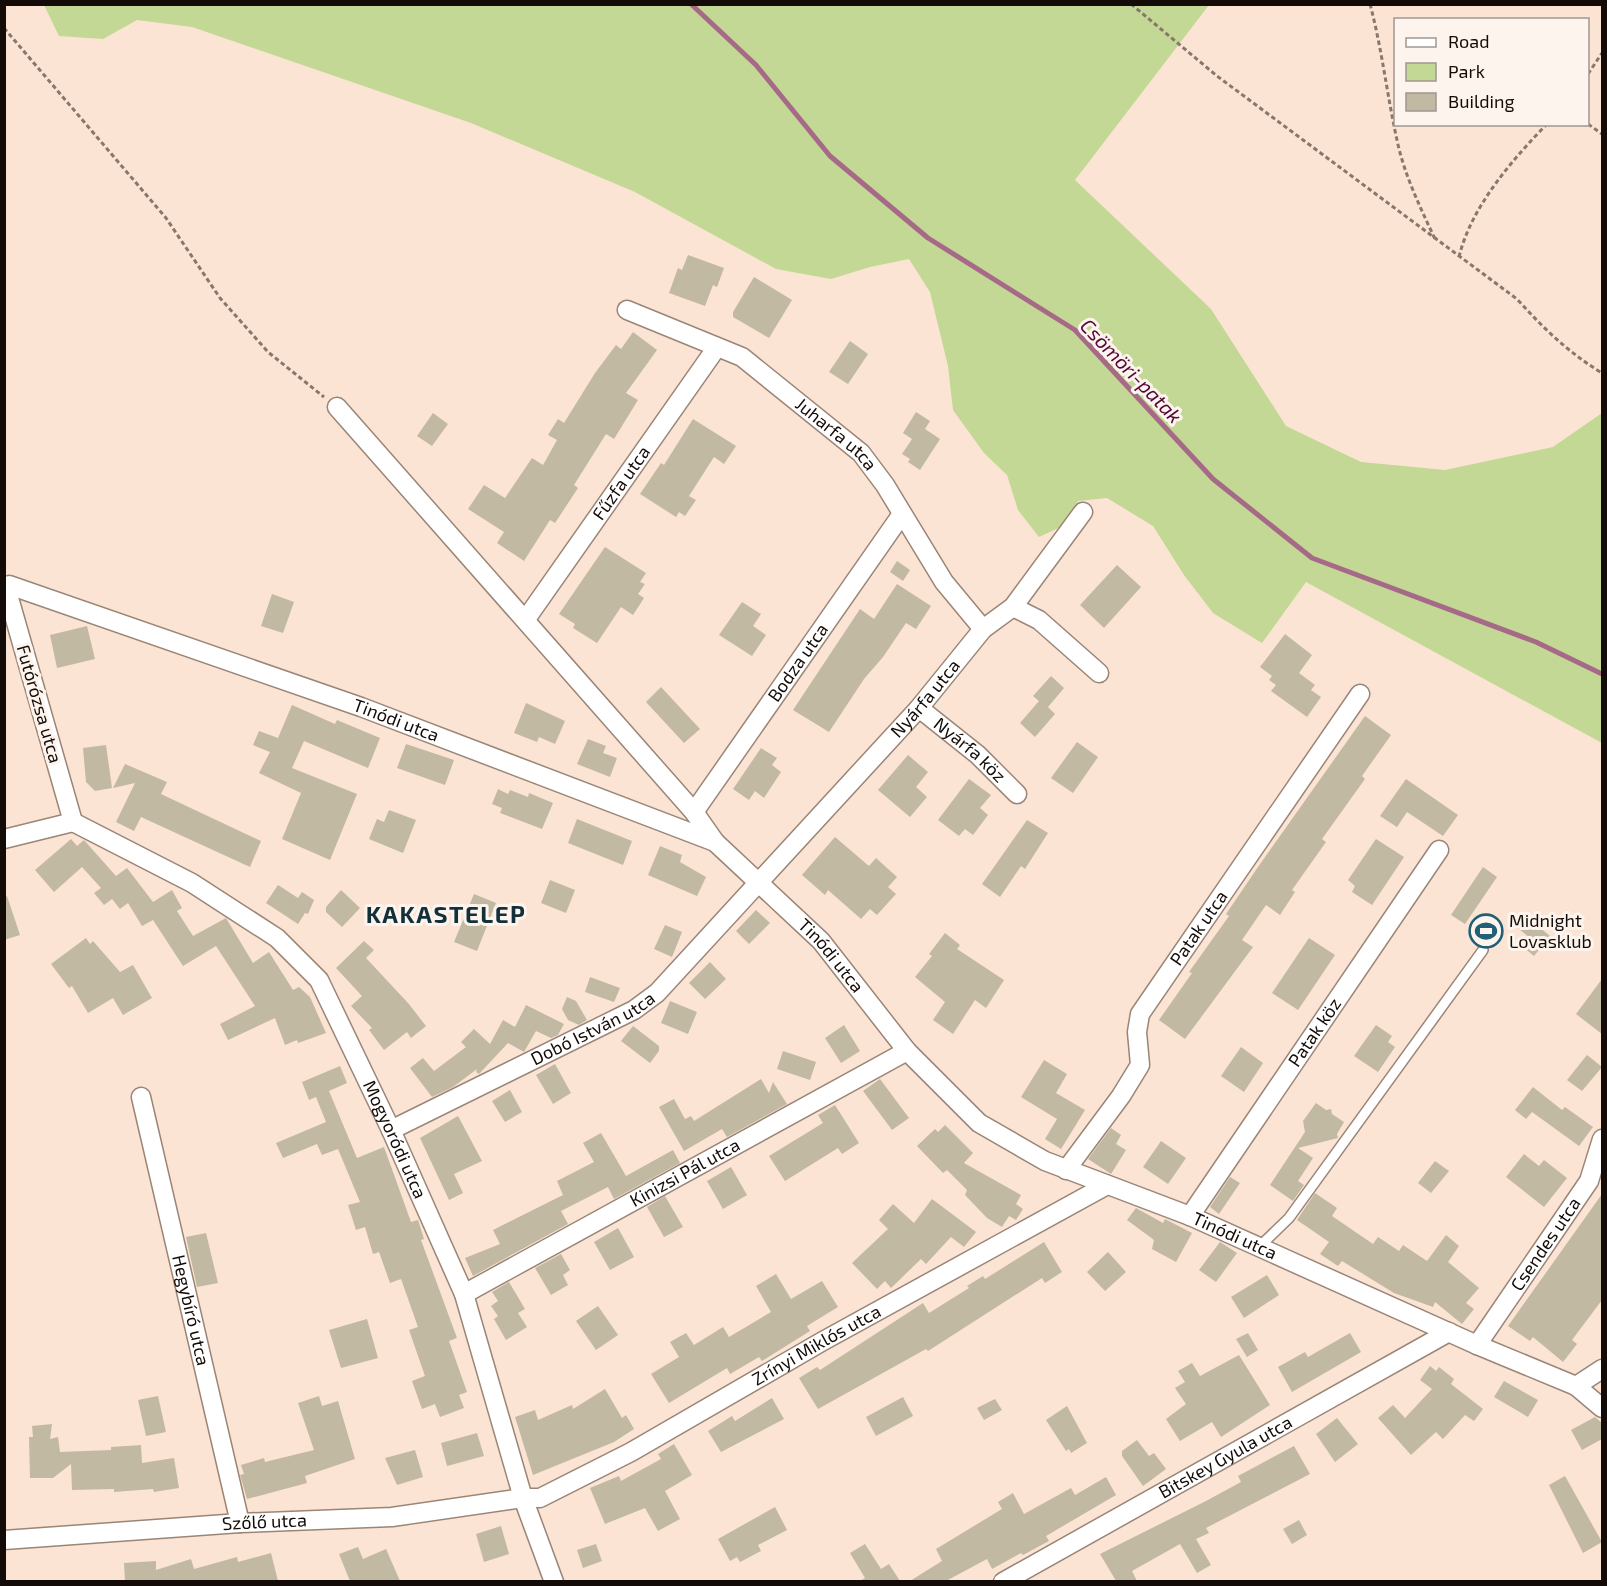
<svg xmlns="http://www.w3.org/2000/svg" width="1607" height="1586" viewBox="0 0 1607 1586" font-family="'Exo 2',sans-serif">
	<rect width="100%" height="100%" fill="#fbe4d4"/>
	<polygon fill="#c3d894" points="44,5 1209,5 1075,180 1211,309 1286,426 1361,462 1445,470 1553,447 1602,413 1602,743 1306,582 1262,643 1213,613 1184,575 1153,526 1107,498 1078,501 1067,524 1039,537 1018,510 1007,475 984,453 953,410 948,366 930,292 909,259 870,267 831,279 776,269 635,192 471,123 192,27 137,20 103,39 59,36"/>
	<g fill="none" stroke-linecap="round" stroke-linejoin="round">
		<polyline stroke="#a76988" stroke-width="5" points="691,4 756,65 830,156 928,238 1075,330 1213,479 1312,558 1536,642 1602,674"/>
	</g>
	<g fill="#c2b9a2">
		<polygon points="688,255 724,268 717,287 713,285 705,306 669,293 678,268 682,270"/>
		<polygon points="754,277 792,300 769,338 733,317 733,312"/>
		<polygon points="633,332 657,350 626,393 638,400 614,439 606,434 574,485 578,488 555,523 550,520 524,561 497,543 504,532 468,509 484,485 505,498 532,458 543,465 557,440 548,435 558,419 564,423 595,373 616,345 621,349"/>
		<polygon points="850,341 868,354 848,384 829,372"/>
		<polygon points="916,412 930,421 925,429 940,439 920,470 908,462 910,459 902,454 912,439 903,433"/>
		<polygon points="433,413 448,424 432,446 417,436"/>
		<polygon points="693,419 736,446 724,464 714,457 689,496 696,500 685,516 679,512 676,517 640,494 661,463 664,465"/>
		<polygon points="605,547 646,573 640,582 645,584 638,594 644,598 633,615 621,607 597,643 573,628 575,624 559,614"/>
		<polygon points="897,561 910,570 903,581 890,572"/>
		<polygon points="1117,565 1141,587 1104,628 1080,605"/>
		<polygon points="897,584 931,606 916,629 906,623 883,657 864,679 829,732 793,710 860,609 874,619"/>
		<polygon points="272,594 294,602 283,633 261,626"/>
		<polygon points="742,602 761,614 753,626 766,635 752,656 719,635"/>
		<polygon points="87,626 95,659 57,668 50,635"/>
		<polygon points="1285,634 1312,655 1299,673 1315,685 1311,690 1321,697 1307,717 1271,691 1276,685 1269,680 1272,676 1260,667"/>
		<polygon points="1051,676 1064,688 1048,707 1055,714 1035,737 1020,723 1039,701 1033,696"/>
		<polygon points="661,687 700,729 684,743 646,702"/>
		<polygon points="526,703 565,721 555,744 539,737 537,742 514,733"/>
		<polygon points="292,705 335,724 337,720 380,738 368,768 304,741 292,768 357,794 330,860 282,839 301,793 259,773 270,752 253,745 259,731 278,738"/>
		<polygon points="1365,716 1391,735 1362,776 1365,779 1322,839 1326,842 1292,890 1295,892 1280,915 1266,905 1242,940 1253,947 1185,1039 1159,1020 1192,973 1189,972 1229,916 1226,914 1258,867"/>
		<polygon points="588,739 606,746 603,753 617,758 610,777 577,764"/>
		<polygon points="1077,742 1098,757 1073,793 1051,778"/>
		<polygon points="406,744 454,760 445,785 397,768"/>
		<polygon points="106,745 112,788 95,791 86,782 83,748"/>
		<polygon points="761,748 777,758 772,765 781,772 764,798 755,791 749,800 733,789"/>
		<polygon points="908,755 928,772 916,787 927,797 910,817 878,790"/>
		<polygon points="125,764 167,782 161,794 261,841 250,867 141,817 134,831 116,822 135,783 113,788"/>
		<polygon points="969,779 991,795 980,808 988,815 973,835 965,829 959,836 938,820"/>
		<polygon points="1406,779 1458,815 1443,836 1407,812 1397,827 1380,816"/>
		<polygon points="498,789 508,794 510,790 528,797 529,793 553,803 542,829 500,813 502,808 492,804"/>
		<polygon points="389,810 416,820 403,853 369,839 377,819 384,822"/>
		<polygon points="577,819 632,841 623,865 568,843"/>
		<polygon points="1027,820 1048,833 1025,869 1021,866 1000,897 982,884"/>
		<polygon points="835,837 869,866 876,858 897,877 888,887 896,894 877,915 870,909 861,919 828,890 825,895 802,875"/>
		<polygon points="71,839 77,846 84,840 116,876 127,868 153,902 172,890 182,908 177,911 193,936 226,918 253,963 269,952 293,990 299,987 310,997 326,1033 298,1043 297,1040 285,1045 275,1018 228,1040 220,1024 255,1006 216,946 183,966 153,920 142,926 128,903 120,909 112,899 104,905 94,893 101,888 82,867 54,892 35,870"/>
		<polygon points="1376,839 1404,857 1372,905 1352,892 1355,886 1348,880"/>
		<polygon points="660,846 682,855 680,862 706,877 697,896 648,875"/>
		<polygon points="1483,867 1497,877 1465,924 1451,915"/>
		<polygon points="550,880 575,890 566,913 541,903"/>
		<polygon points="278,885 298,898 302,892 314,900 308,914 305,913 298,924 266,903"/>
		<polygon points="341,890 360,908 342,927 326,912 326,907"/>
		<polygon points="474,894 496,903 477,951 454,942"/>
		<polygon points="7,896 20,935 4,940 4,897"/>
		<polygon points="756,910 770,923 749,944 736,931"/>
		<polygon points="1522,913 1550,936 1534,956 1523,947 1530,938 1513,924"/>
		<polygon points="665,925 682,932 672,957 654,949"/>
		<polygon points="945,933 960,945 957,949 1004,980 986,1008 975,1000 953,1034 933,1020 945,1002 915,977 932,956 929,954"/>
		<polygon points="86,938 90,944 93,941 120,972 133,965 152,998 123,1015 113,998 88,1013 72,986 69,988 51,964"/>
		<polygon points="1309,938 1335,955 1298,1010 1272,993"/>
		<polygon points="364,941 374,950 366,958 408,1003 426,1026 411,1038 407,1032 384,1050 369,1030 372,1028 351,1006 362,996 336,968"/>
		<polygon points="710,962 726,979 705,999 689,983"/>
		<polygon points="590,977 620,988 614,1002 585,992"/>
		<polygon points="1602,979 1602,1034 1576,1014"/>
		<polygon points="567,997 576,1001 587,1020 579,1025 568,1020 562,1009"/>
		<polygon points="670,1001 697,1012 688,1034 661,1023"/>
		<polygon points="526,1005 564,1024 558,1035 551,1038 536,1031 524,1052 508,1043 479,1074 476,1072 477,1069 453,1087 432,1097 410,1068 423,1058 434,1071 466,1047 461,1042 474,1029 490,1044 503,1020 515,1027"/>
		<polygon points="844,1025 860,1051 841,1063 825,1038"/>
		<polygon points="1376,1025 1392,1036 1388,1042 1395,1047 1378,1072 1354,1056"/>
		<polygon points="633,1026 659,1046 659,1051 650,1063 621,1041"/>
		<polygon points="1241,1047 1263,1063 1244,1092 1221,1076"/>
		<polygon points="783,1051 816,1062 810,1080 777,1069"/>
		<polygon points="1587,1055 1602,1067 1582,1091 1567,1080"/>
		<polygon points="1044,1060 1067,1074 1056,1093 1085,1110 1061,1149 1045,1139 1057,1119 1021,1097"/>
		<polygon points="555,1064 571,1093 553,1104 536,1075"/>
		<polygon points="340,1066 347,1083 329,1091 357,1158 384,1147 411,1222 418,1220 424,1239 421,1240 457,1338 449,1341 467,1392 459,1395 464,1408 440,1417 435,1404 422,1409 412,1381 425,1376 409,1330 418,1327 401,1279 390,1283 379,1252 373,1254 365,1227 356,1230 348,1205 360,1202 338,1149 322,1155 317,1144 283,1158 276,1143 326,1122 316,1097 309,1100 302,1082"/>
		<polygon points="761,1079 769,1093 773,1082 787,1104 727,1137 722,1129 684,1151 659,1107 674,1099 685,1119 691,1116 694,1121"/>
		<polygon points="880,1079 909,1118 892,1130 863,1091"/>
		<polygon points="1533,1087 1562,1110 1565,1107 1593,1127 1579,1146 1532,1112 1526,1119 1515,1110"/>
		<polygon points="510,1090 522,1112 505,1122 492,1101"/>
		<polygon points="1316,1103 1326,1110 1331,1109 1332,1114 1344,1122 1337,1134 1338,1138 1298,1148 1313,1158 1298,1181 1304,1185 1293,1201 1270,1185 1305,1132 1303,1121"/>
		<polygon points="835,1105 859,1143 842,1154 838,1148 785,1181 769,1156 823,1123 818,1115"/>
		<polygon points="458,1116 482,1161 454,1174 463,1193 449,1200 420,1138"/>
		<polygon points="945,1125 973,1153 964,1163 1021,1195 1016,1204 1023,1209 1016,1220 1009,1216 1002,1227 987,1218 965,1195 967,1190 947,1170 943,1173 917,1146 935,1129 938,1132"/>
		<polygon points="1111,1128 1121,1135 1116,1144 1126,1150 1111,1174 1088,1159"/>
		<polygon points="601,1133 626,1176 673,1150 680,1163 614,1199 608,1187 561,1211 568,1224 473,1276 465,1258 500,1244 493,1230 563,1195 557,1181 594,1162 583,1143"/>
		<polygon points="1161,1141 1186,1158 1168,1184 1143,1167"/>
		<polygon points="1524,1154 1539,1166 1544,1160 1567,1178 1544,1207 1506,1177"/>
		<polygon points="1435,1161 1449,1171 1431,1193 1418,1183"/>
		<polygon points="731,1167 747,1195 723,1209 707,1181"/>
		<polygon points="1230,1177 1240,1183 1219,1214 1210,1207"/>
		<polygon points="1315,1193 1337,1208 1332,1216 1373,1244 1378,1237 1399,1251 1403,1245 1427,1261 1446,1235 1459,1246 1448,1262 1479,1288 1466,1303 1474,1309 1462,1324 1435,1302 1433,1307 1394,1293 1342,1261 1338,1266 1320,1254 1329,1242 1297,1220"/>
		<polygon points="1602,1194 1602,1300 1572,1340 1577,1344 1563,1362 1533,1337 1530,1341 1508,1326"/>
		<polygon points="665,1196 683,1227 664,1237 647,1207"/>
		<polygon points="932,1199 976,1232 964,1247 951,1237 926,1264 921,1259 891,1288 885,1281 877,1289 852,1263 888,1229 879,1220 893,1204 914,1223"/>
		<polygon points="1136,1208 1163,1223 1165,1219 1192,1233 1176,1262 1152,1249 1154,1240 1127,1220"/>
		<polygon points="618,1228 634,1257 610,1270 594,1242"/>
		<polygon points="206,1233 218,1283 197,1287 186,1237"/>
		<polygon points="1044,1242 1062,1272 1045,1283 1042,1278 928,1351 926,1349 818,1409 799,1378 817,1367 820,1370 923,1303 929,1313 969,1288 967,1286 983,1276 985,1279"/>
		<polygon points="1220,1242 1237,1253 1216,1282 1199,1270"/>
		<polygon points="1108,1252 1126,1272 1105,1291 1087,1272"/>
		<polygon points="561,1254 570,1270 563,1275 568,1285 551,1295 535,1268"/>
		<polygon points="776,1274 791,1299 822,1281 838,1307 807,1326 810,1331 762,1361 759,1357 730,1374 727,1368 669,1403 651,1374 679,1357 670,1342 686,1333 694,1345 723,1327 729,1337 771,1312 756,1286"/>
		<polygon points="1267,1275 1279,1295 1244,1318 1231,1297"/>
		<polygon points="509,1282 525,1309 518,1313 527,1327 506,1340 494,1319 498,1316 491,1306 498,1301 492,1292"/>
		<polygon points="598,1306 618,1335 596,1350 576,1321"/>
		<polygon points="367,1319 378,1358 341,1368 329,1330"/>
		<polygon points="1248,1333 1258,1350 1247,1357 1236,1339"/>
		<polygon points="1350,1333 1361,1352 1292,1392 1278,1367 1305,1352 1308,1357"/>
		<polygon points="1239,1355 1270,1405 1221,1437 1212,1422 1180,1441 1166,1419 1186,1404 1175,1388 1185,1382 1178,1371 1192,1363 1200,1376"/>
		<polygon points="1430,1366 1436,1371 1439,1367 1454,1379 1451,1384 1483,1409 1474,1421 1465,1415 1443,1439 1436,1432 1411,1455 1378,1418 1393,1405 1405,1418 1432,1389 1420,1380"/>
		<polygon points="1504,1381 1538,1400 1528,1417 1494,1397"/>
		<polygon points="605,1389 622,1418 626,1415 634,1429 614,1442 533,1475 515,1417 535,1410 538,1420 572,1405 573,1409"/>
		<polygon points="158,1396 166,1432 146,1436 138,1400"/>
		<polygon points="319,1396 322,1406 338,1401 355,1459 305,1476 307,1483 247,1499 240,1475 244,1474 241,1465 264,1458 265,1462 314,1450 298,1403"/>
		<polygon points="903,1397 913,1416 876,1436 866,1417"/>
		<polygon points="772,1398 784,1419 721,1452 708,1431 732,1416 735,1421"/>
		<polygon points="995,1399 1002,1410 984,1420 977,1408"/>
		<polygon points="1067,1406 1087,1443 1071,1453 1069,1449 1066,1451 1046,1420"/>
		<polygon points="1595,1417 1602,1423 1602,1439 1582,1450 1571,1430"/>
		<polygon points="1337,1418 1358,1444 1335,1462 1316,1434"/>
		<polygon points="52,1424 50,1439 58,1437 60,1452 111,1450 111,1447 141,1445 142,1463 174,1458 179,1488 154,1492 153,1489 114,1492 114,1489 72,1490 71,1464 53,1478 30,1478 29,1437 33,1437 32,1426"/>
		<polygon points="477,1433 484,1456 447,1466 441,1443"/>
		<polygon points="1137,1440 1149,1456 1154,1453 1166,1469 1143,1486 1122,1456 1122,1451"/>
		<polygon points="674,1444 692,1475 665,1491 680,1519 658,1531 645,1508 605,1524 590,1488 619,1476 621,1481 661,1459 658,1454"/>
		<polygon points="1294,1446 1310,1474 1206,1528 1209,1533 1196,1539 1211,1565 1197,1573 1180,1544 1132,1571 1137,1581 1116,1581 1100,1554 1206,1501 1241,1482 1238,1476"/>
		<polygon points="415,1450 423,1477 397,1485 385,1458"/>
		<polygon points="1565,1476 1602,1542 1583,1553 1549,1485"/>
		<polygon points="1106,1477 1116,1495 1046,1536 1049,1541 1023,1555 1021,1553 992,1569 987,1559 946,1581 910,1581 942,1561 936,1549 1002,1509 998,1502 1013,1493 1024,1514 1071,1488 1075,1495"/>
		<polygon points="775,1507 787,1530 758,1545 761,1551 740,1562 737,1557 730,1561 718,1539"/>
		<polygon points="1299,1520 1307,1535 1292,1544 1283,1529"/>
		<polygon points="501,1526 509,1554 484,1562 476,1534"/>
		<polygon points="596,1544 602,1561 583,1568 577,1550"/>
		<polygon points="865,1544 881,1569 889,1564 900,1581 860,1581 865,1578 850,1553"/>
		<polygon points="358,1547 363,1559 386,1549 400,1581 350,1581 339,1554"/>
		<polygon points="271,1553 278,1581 125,1581 124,1563 156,1561 156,1570 191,1559 194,1569 237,1557 238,1562"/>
	</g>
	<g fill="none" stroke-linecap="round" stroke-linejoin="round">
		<g stroke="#9a8577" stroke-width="12">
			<polyline id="lane" points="1259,1247 1289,1218 1483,950"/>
		</g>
		<g stroke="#9a8577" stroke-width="21">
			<g id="street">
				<path id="s1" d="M 627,310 L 742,357 L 861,453 L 885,485 L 944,582 L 983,629"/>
				<polyline points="337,407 694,812 715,842"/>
				<polyline points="1013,607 1039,620 1099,673"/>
				<path id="s2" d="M 526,619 L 717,347"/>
				<path id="s3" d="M 919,708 L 978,755 L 1017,794"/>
				<path id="s4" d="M 694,812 L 902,514"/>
				<path id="s5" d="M 73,822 L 9,598 L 9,585 L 361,707 L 715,842 L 821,941 L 907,1051 L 979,1123 L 1045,1161 L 1190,1216 L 1477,1345 L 1576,1386 L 1602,1408"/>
				<path id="s6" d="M 73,822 L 192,883 L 277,938 L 319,980 L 391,1130 L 464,1294 L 523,1498 L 554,1582"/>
				<polyline points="4,839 73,822"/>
				<path id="s7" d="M 141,1097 L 240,1523"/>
				<path id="s8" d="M 391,1130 L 634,1010 L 657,993 L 919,708 L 983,629 L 1013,607 L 1083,512"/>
				<path id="s9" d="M 1066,1170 L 1121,1096 L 1140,1065 L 1137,1032 L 1140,1014 L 1360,694"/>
				<path id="s10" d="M 1190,1216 L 1439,850"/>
				<path id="s11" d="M 464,1294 L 907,1051"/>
				<path id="s12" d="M 1477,1345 L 1589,1181 L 1602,1139"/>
				<polyline points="1576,1386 1602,1369"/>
				<path id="s13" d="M 4,1540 L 240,1523 L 392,1517 L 523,1498 L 540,1498 L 631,1452 L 823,1341 L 1107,1185"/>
				<path id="s14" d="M 1003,1582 L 1449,1332"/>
			</g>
		</g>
		<g stroke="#87776d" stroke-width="3" stroke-dasharray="4.5 3" stroke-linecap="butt">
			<path d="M 1131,4 L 1217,76 L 1517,299 C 1543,328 1569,353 1602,373"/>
			<path d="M 1370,4 C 1382,49 1387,95 1397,140 C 1404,174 1420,207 1435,239"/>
			<polyline points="4,28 166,218 220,298 268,352 324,397"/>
			<polyline points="1588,74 1602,53"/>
			<polyline points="1588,124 1602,134"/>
			<path d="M 1459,257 C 1471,207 1512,160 1547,124"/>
		</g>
		<use href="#lane" stroke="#fff" stroke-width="9"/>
		<use href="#street" stroke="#fff" stroke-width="18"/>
	</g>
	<defs>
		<g id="stadium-ring" transform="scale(1.725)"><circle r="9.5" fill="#fef4ee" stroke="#205f75" stroke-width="1.5"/><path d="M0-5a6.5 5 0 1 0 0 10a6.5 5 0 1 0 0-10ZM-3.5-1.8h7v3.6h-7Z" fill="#205f75"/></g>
	</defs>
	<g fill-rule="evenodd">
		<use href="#stadium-ring" x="1486" y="931"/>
	</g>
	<g text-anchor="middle" stroke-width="6" stroke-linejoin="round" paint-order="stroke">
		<g font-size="18" fill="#130b07" stroke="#fef4ee">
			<text dy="6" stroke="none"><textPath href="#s1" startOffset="246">Juharfa utca</textPath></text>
			<text dy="6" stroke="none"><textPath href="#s2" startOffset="166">Fűzfa utca</textPath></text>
			<text dy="6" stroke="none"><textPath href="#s4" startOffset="182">Bodza utca</textPath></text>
			<text dy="6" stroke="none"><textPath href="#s8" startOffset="698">Nyárfa utca</textPath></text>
			<text transform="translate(39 704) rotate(74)" y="6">Futórózsa utca</text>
			<text dy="6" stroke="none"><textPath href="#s5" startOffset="656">Tinódi utca</textPath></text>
			<text dy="6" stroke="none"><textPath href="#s3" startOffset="66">Nyárfa köz</textPath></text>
			<text dy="6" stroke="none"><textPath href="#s9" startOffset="284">Patak utca</textPath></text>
			<text dy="6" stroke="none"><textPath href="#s5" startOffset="1160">Tinódi utca</textPath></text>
			<text dy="6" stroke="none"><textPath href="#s8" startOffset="226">Dobó István utca</textPath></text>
			<text dy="6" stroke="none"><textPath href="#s10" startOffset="222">Patak köz</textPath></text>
			<text dy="6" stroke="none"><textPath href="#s6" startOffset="471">Mogyoródi utca</textPath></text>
			<text dy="6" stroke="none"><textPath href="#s11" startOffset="252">Kinizsi Pál utca</textPath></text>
			<text dy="6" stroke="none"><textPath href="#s5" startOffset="1664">Tinódi utca</textPath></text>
			<text dy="6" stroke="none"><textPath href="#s12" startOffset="122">Csendes utca</textPath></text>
			<text dy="6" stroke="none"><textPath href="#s7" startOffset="219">Hegybíró utca</textPath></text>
			<text dy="6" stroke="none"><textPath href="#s13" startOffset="854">Zrínyi Miklós utca</textPath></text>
			<text dy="6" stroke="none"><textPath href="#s14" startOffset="255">Bitskey Gyula utca</textPath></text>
			<text dy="6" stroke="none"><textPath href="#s13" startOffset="261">Szőlő utca</textPath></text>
		</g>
		<g font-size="18" fill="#130b07" stroke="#fef4ee" text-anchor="start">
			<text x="1509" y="927">Midnight<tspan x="1509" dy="21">Lovasklub</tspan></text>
		</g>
		<g font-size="20" font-style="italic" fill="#540539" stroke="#fef4ee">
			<text transform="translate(1131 371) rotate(46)" y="7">Csömöri-patak</text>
		</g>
		<g font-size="24" font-weight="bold" letter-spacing="1.5" fill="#12303a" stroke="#fef4ee">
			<text x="446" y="923">KAKASTELEP</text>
		</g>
	</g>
	<rect width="1607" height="1586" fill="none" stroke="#130b07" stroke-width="12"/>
	<rect x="1394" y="18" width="195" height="108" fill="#fef4ee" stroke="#a09792" stroke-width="1.5"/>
	<rect x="1406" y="38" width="30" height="9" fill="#ffffff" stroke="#a09792" stroke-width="1.5"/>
	<text x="1448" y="48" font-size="18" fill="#130b07">Road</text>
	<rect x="1406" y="63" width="30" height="18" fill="#c3d894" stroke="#a09792" stroke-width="1.5"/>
	<text x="1448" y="78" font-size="18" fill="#130b07">Park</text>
	<rect x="1406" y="93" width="30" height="18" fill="#c2b9a2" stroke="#a09792" stroke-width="1.5"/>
	<text x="1448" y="108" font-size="18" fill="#130b07">Building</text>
</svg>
